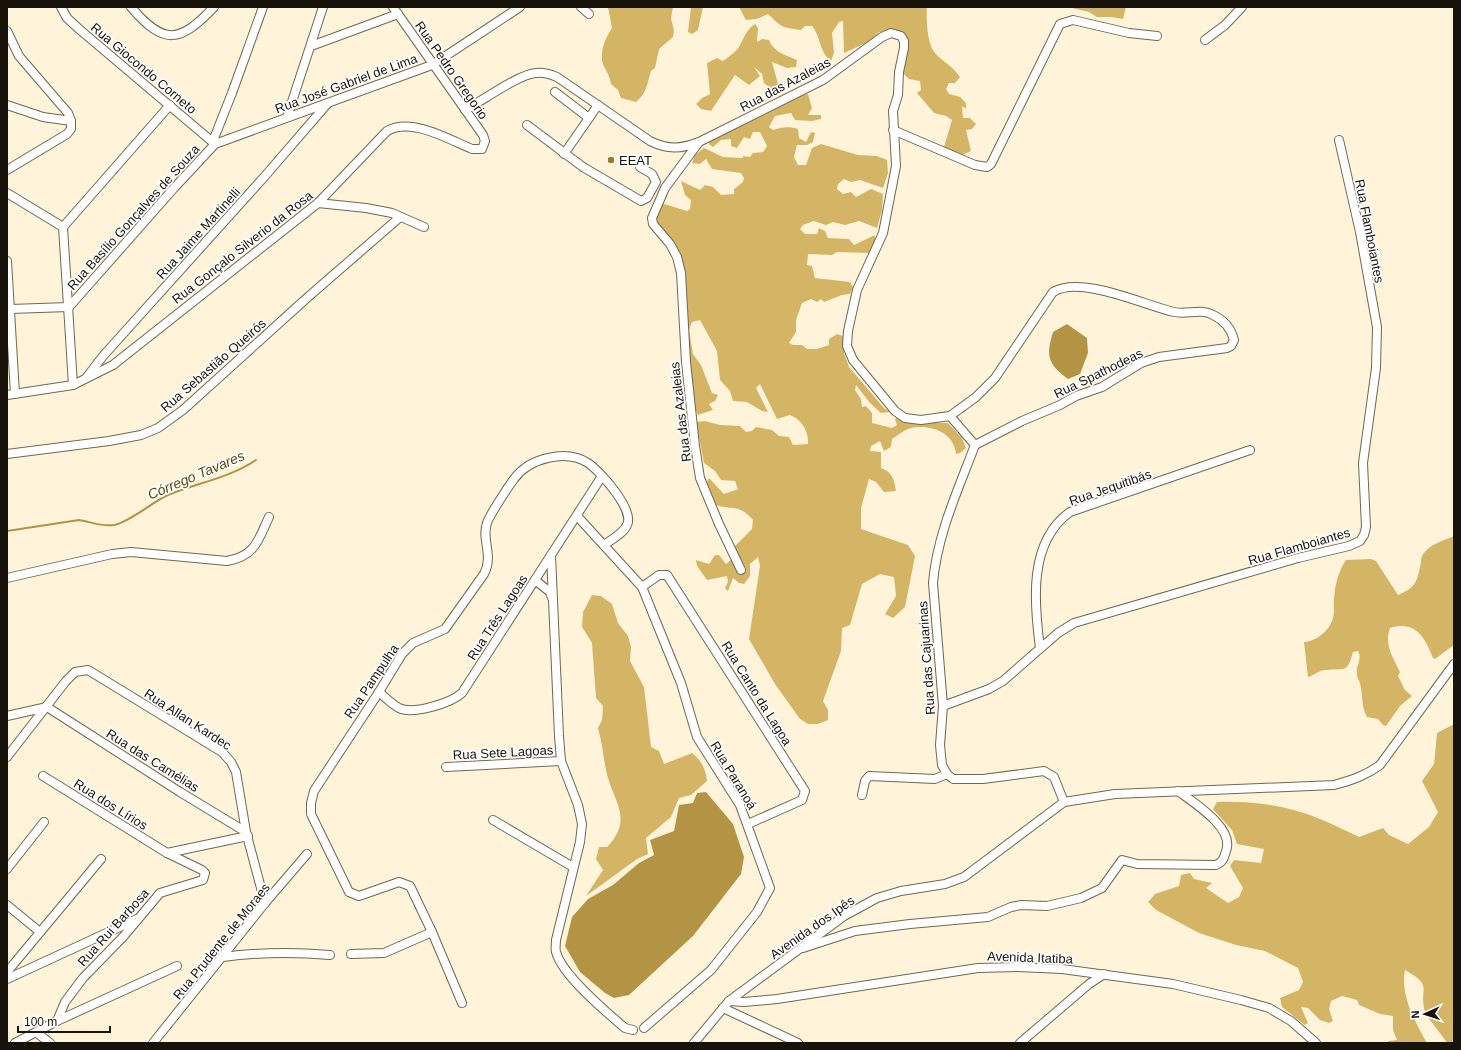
<svg xmlns="http://www.w3.org/2000/svg" width="1461" height="1050" viewBox="0 0 1461 1050" font-family="Helvetica,sans-serif">
	<rect width="100%" height="100%" fill="#fff3d9"/>
	<g fill="#d4b465">
		<path d="M 608,7 L 673,7 L 671,18 L 674,31 L 673,37 L 659,49 L 655,68 L 651,71 C 647,84 647,93 636,102 L 621,98 L 618,90 L 611,84 C 610,76 606,71 603,64 C 599,52 606,37 612,28 Z"/>
		<polygon points="691,7 703,7 698,30 692,34 688,32"/>
		<path d="M 739,7 L 927,7 C 926,19 927,44 935,53 C 943,62 953,66 960,77 L 955,83 L 949,83 L 946,89 L 949,94 L 960,97 L 966,103 L 966,109 L 962,106 L 963,118 L 970,118 L 976,124 L 972,129 L 966,130 L 971,151 L 962,155 L 944,147 L 952,120 L 946,116 L 934,113 L 917,93 L 921,90 L 920,81 L 909,79 L 903,73 L 906,39 L 903,33 L 879,32 L 870,41 L 844,53 L 843,21 L 839,22 L 832,33 L 834,53 L 831,61 C 819,52 821,37 812,26 L 805,26 L 801,30 C 780,27 783,28 768,14 L 757,19 L 746,20 Z"/>
		<polygon points="1068,7 1126,7 1123,19 1111,17 1097,17 1089,12"/>
		<path d="M 755,24 L 758,28 L 757,42 L 762,39 L 769,40 C 773,52 786,55 797,60 L 796,67 L 787,68 L 772,62 L 778,84 L 772,89 L 764,83 L 762,74 L 754,67 L 760,76 L 749,85 L 735,75 L 711,111 L 701,109 L 696,104 L 702,98 L 710,94 L 707,63 L 717,58 L 723,61 C 729,56 737,52 740,45 C 745,36 746,30 755,24 Z"/>
		<path d="M 808,94 L 812,108 L 808,115 L 821,115 L 821,119 L 812,121 L 795,120 L 791,113 L 775,116 L 769,127 L 773,130 C 781,127 790,126 798,129 L 799,138 L 806,142 L 811,132 L 815,133 L 813,142 L 807,145 L 797,145 L 794,157 L 798,165 L 806,165 L 812,148 L 821,144 L 858,155 L 877,156 L 887,160 L 888,173 L 883,188 L 860,180 L 851,182 L 844,179 L 838,184 L 837,189 L 843,194 L 851,192 L 856,197 L 871,189 L 883,194 L 882,210 L 877,228 L 859,221 L 845,225 L 833,222 L 826,225 L 814,221 L 803,225 L 800,229 L 805,234 L 817,234 L 819,228 L 825,231 L 828,238 L 849,239 L 854,245 L 875,235 L 875,243 L 870,253 L 837,252 L 832,255 L 808,254 L 807,265 L 812,266 L 815,278 L 850,282 L 853,287 L 850,294 L 842,295 L 824,302 L 821,299 L 817,302 L 811,299 L 802,303 L 796,320 L 796,332 L 789,343 L 793,345 L 802,345 L 807,349 L 817,349 L 829,345 L 829,339 L 837,334 L 843,336 L 844,353 L 849,367 L 884,408 L 890,412 L 881,413 L 870,403 L 856,385 L 855,390 L 861,399 L 862,407 L 866,406 L 872,413 L 872,423 L 892,428 L 897,425 L 895,419 L 897,418 L 903,422 L 948,423 L 962,438 L 966,448 L 960,453 L 956,454 C 954,432 930,424 911,428 C 904,430 898,435 892,439 L 891,447 L 884,451 L 880,441 L 871,446 L 870,451 L 881,452 L 881,468 C 893,472 894,480 896,491 L 884,492 L 876,482 L 869,479 L 861,508 L 861,529 L 908,545 L 915,556 L 905,607 L 893,618 L 885,614 L 896,596 L 894,577 L 880,574 L 862,584 L 850,625 L 842,628 L 841,651 L 823,701 L 828,710 L 828,720 L 818,724 L 808,724 L 800,719 L 775,684 L 749,639 L 760,566 L 758,557 L 750,564 L 750,576 L 744,584 L 739,583 L 733,578 L 728,591 L 725,588 L 728,582 L 727,576 L 707,580 L 697,566 L 696,560 L 709,564 L 715,555 L 719,555 L 726,564 L 732,559 L 738,570 L 744,572 L 746,568 L 734,547 L 752,529 L 753,520 C 738,503 734,511 716,505 L 707,482 L 709,478 L 724,494 L 738,489 L 735,481 L 721,480 L 715,471 L 704,463 L 696,422 L 705,421 L 720,425 L 740,426 L 746,432 L 752,431 L 756,427 L 772,430 L 779,436 L 789,437 L 793,445 L 808,444 C 809,431 801,419 790,415 L 777,419 L 760,384 L 756,388 L 768,412 L 762,411 L 747,402 L 733,401 L 730,391 L 720,380 L 717,351 L 700,320 L 692,322 L 689,330 L 693,354 L 701,365 L 712,393 L 718,395 L 715,401 L 709,404 L 713,410 L 698,415 L 694,406 L 682,263 L 655,220 L 661,203 L 687,211 L 690,209 L 691,200 L 685,195 L 681,181 L 700,190 L 705,185 L 713,187 L 721,195 L 734,194 L 734,189 L 743,182 L 744,178 L 741,173 L 712,169 L 706,159 L 700,164 L 692,163 L 695,155 L 704,148 L 723,157 L 743,158 L 743,156 L 750,157 L 753,153 L 763,152 L 767,146 L 760,132 L 753,132 L 750,139 L 744,137 L 737,148 L 731,146 L 731,139 L 721,140 L 713,147 L 709,144 L 709,140 L 772,109 L 776,109 L 801,95 Z"/>
		<path d="M 1454,536 L 1454,645 L 1435,659 L 1433,658 C 1425,637 1415,620 1390,628 C 1384,645 1393,657 1400,672 L 1398,676 L 1405,690 L 1412,696 L 1400,706 L 1386,726 L 1383,725 L 1378,719 L 1367,717 C 1361,707 1363,694 1360,683 C 1359,680 1357,678 1357,675 C 1355,666 1363,659 1358,651 L 1353,652 C 1347,674 1345,668 1326,670 C 1320,670 1314,675 1308,677 L 1304,642 C 1317,641 1330,630 1333,618 C 1335,611 1333,605 1334,599 C 1335,585 1338,572 1346,560 L 1371,559 L 1376,561 L 1398,595 C 1417,587 1417,581 1421,562 C 1421,558 1422,555 1424,553 C 1432,543 1443,541 1454,536 Z"/>
		<path d="M 592,595 L 601,596 L 612,604 L 618,623 L 628,636 L 631,647 L 630,661 L 644,687 L 651,747 L 659,751 L 664,764 L 692,753 C 701,760 706,769 707,781 L 691,795 L 679,798 L 671,817 L 646,838 L 648,854 L 637,859 L 586,896 L 603,870 L 596,859 L 599,847 L 607,847 C 635,818 612,801 606,770 C 603,756 602,742 598,728 L 602,720 L 603,706 L 596,698 L 592,643 L 582,627 L 583,612 Z"/>
		<path d="M 1454,724 L 1454,1043 L 1447,1043 C 1443,1036 1426,1016 1425,1012 C 1418,987 1435,987 1405,970 C 1400,995 1415,1022 1427,1043 L 1388,1043 L 1388,1041 L 1397,1040 L 1393,1030 L 1393,1016 L 1380,1014 L 1359,1005 L 1357,1000 L 1342,996 L 1331,1001 L 1329,1009 L 1333,1021 L 1329,1023 L 1320,1020 L 1308,1008 L 1301,1007 L 1308,1023 L 1305,1025 L 1282,1007 L 1280,998 L 1299,990 L 1303,982 L 1298,968 L 1265,951 L 1236,945 L 1199,933 L 1156,910 L 1148,902 L 1155,894 L 1179,886 L 1181,875 L 1190,873 L 1194,879 L 1212,883 L 1206,888 L 1228,903 L 1239,897 L 1243,888 L 1230,866 L 1234,860 L 1261,863 L 1264,849 L 1237,844 L 1232,830 L 1213,809 L 1217,802 C 1252,801 1287,805 1320,819 C 1333,824 1346,831 1359,837 L 1383,828 L 1389,835 L 1408,844 L 1429,827 L 1438,812 L 1422,781 L 1434,764 L 1437,733 Z"/>
	</g>
	<g fill="#b39445">
		<path d="M 1067,324 L 1087,338 L 1088,353 L 1080,374 L 1068,379 C 1047,364 1046,355 1053,332 Z"/>
		<polygon points="706,792 733,824 744,857 741,874 693,936 629,995 614,998 605,993 580,972 565,946 572,917 588,899 613,885 639,863 654,855 650,840 674,831 679,805 693,803 697,793"/>
	</g>
	<g fill="none" stroke-linecap="round" stroke-linejoin="round">
		<path stroke="#b39445" stroke-width="2" d="M 7,531 L 79,520 C 92,522 101,527 114,525 C 130,522 152,502 168,495 C 197,483 229,478 256,460"/>
		<g stroke="#716750" stroke-width="10">
			<g id="minor">
				<polyline points="61,7 67,18 79,29 215,144"/>
				<path d="M 131,7 C 164,46 180,43 214,7"/>
				<polyline points="581,7 589,14"/>
				<polyline points="7,31 19,56 68,113 71,121 71,129 67,134 7,170"/>
				<polyline points="1205,40 1225,25 1242,7"/>
				<polyline points="311,46 398,14"/>
				<polyline points="555,92 589,118"/>
				<polyline points="7,105 43,117 71,121"/>
				<path d="M 465,110 C 482,101 519,74 536,73 C 544,72 550,74 557,77 L 650,141 C 668,150 681,149 699,142 L 823,80 L 882,37 L 891,33 L 901,36 L 904,41 L 904,48 L 899,72 L 898,95 L 893,111 L 896,166 L 883,233 L 857,290 L 848,331 L 847,346 L 853,360 L 895,411 L 905,418 L 921,420 L 950,416 L 976,397 L 995,378 L 1053,292 C 1081,275 1144,305 1174,312 C 1187,315 1201,308 1213,315 C 1224,320 1231,328 1234,340 L 1231,346 L 1227,348 L 1159,357 L 1141,363 L 1102,387 L 1076,396 L 1060,405 L 1022,421 L 975,445"/>
				<polyline points="287,117 323,7"/>
				<polyline points="527,125 583,167 641,201 647,198 656,182 652,174 640,167"/>
				<polyline points="893,130 975,165 987,167 991,164 1060,24 1073,20 1129,33 1157,36"/>
				<polyline points="213,141 232,93 263,7"/>
				<polyline points="699,142 665,188 652,218 653,224 670,244 677,257 681,273 686,362 695,446 700,478 719,524 741,570"/>
				<polyline points="564,154 598,105"/>
				<polyline points="7,193 63,227"/>
				<polyline points="318,203 366,208 392,213 424,227"/>
				<polyline points="63,227 170,105"/>
				<polyline points="63,227 73,385"/>
				<polyline points="7,261 15,394"/>
				<polyline points="69,307 174,188 215,144 432,65 520,7"/>
				<polyline points="10,309 69,307"/>
				<polyline points="87,377 103,356 265,176 328,103"/>
				<path d="M 7,395 L 73,385 L 113,365 L 318,203 L 387,131 C 411,117 448,139 472,149 L 482,149 L 485,141 L 483,135 L 393,7"/>
				<path d="M 950,416 L 975,445 C 958,490 937,535 933,583 L 943,706 L 940,745 L 942,765 L 947,774 L 953,779 L 983,779 L 1044,771 L 1054,777 L 1064,802"/>
				<polyline points="7,454 109,441 141,435 158,428 183,410 308,297 399,218"/>
				<polyline points="577,516 642,587 681,683 697,737 740,805 770,888 757,912 711,970 644,1028"/>
				<path d="M 551,555 L 559,736 L 561,761 L 578,805 L 582,824 L 580,842 L 556,940 C 556,944 555,948 556,952 C 562,975 606,1012 625,1028 L 633,1030"/>
				<path d="M 7,578 L 112,554 L 131,552 L 227,561 C 255,556 258,541 269,517"/>
				<polyline points="535,580 550,592 552,598"/>
				<polyline points="642,587 659,575 667,575 805,791 802,800 748,824"/>
				<path d="M 1040,648 C 1034,603 1028,542 1070,512 L 1250,450"/>
				<path d="M 379,692 C 385,697 392,704 399,708 C 413,715 451,703 462,693 L 602,476"/>
				<polyline points="943,706 989,689 1003,681 1058,633 1074,623 1298,558 1349,546 1360,541 1364,535 1366,527 1363,463 1376,368 1377,327 1360,232 1339,140"/>
				<polyline points="47,707 180,792 246,832"/>
				<polyline points="7,716 47,707"/>
				<polyline points="7,757 66,681 75,672 88,670 222,752 231,762 236,772 246,832 265,903"/>
				<polyline points="446,767 561,761"/>
				<polyline points="43,776 167,853 202,870 205,873 203,880 160,893 123,937 83,978 65,1002 57,1021"/>
				<polyline points="862,795 865,781 869,776 935,779 947,774"/>
				<polyline points="493,820 573,867"/>
				<polyline points="167,853 248,836"/>
				<polyline points="7,869 44,822"/>
				<polyline points="7,905 40,932"/>
				<path d="M 803,948 L 855,931 L 910,924 L 988,917 L 1011,907 L 1021,905 L 1047,906 L 1081,898 L 1102,888 L 1122,860 L 1137,864 L 1216,865 C 1223,862 1224,858 1226,851 C 1235,828 1194,803 1178,791"/>
				<polyline points="351,954 384,953 432,932"/>
				<path d="M 223,957 C 260,952 294,952 330,955"/>
				<polyline points="7,972 101,859"/>
				<polyline points="7,979 137,919"/>
				<polyline points="729,1001 744,1002 777,999 978,968 1018,967 1062,969 1173,984 1241,1000 1269,1008 1291,1021 1316,1043"/>
				<path d="M 462,1003 L 432,932 L 410,886 L 399,882 L 359,896 L 349,892 L 311,814 L 311,803 L 314,791 L 379,692 L 402,654 L 413,643 L 445,629 L 484,574 C 494,555 481,540 487,523 C 489,516 508,487 514,479 C 529,458 566,449 588,463 C 600,471 635,510 627,525 C 624,533 611,540 604,545"/>
				<polyline points="723,1008 798,1043"/>
				<polyline points="37,1033 50,1043"/>
				<polyline points="15,1043 57,1021 177,966"/>
				<polyline points="153,1043 265,903 307,854"/>
				<path d="M 694,1043 L 729,1001 L 844,916 L 877,898 L 901,891 L 945,884 L 964,877 L 1064,802 L 1115,794 L 1334,785 C 1352,780 1365,776 1380,765 L 1454,664"/>
				<polyline points="1020,1043 1089,984 1104,974"/>
			</g>
		</g>
		<use href="#minor" stroke="#fff" stroke-width="8"/>
	</g>
	<circle fill="#9b7b25" stroke="#fff" stroke-width="1.5" cx="611" cy="160" r="4"/>
	<g text-anchor="middle" stroke-width="3.5" stroke-linejoin="round" paint-order="stroke">
		<g font-size="13" fill="#17130a" stroke="#fff">
			<text transform="translate(144 68) rotate(40)" y="5">Rua Giocondo Corneto</text>
			<text transform="translate(452 70) rotate(55)" y="5">Rua Pedro Gregorio</text>
			<text transform="translate(346 83) rotate(-20)" y="5">Rua José Gabriel de Lima</text>
			<text transform="translate(785 84) rotate(-28)" y="5">Rua das Azaleias</text>
			<text transform="translate(133 217) rotate(-48)" y="5">Rua Basílio Gonçalves de Souza</text>
			<text transform="translate(1370 231) rotate(79)" y="5">Rua Flamboiantes</text>
			<text transform="translate(198 233) rotate(-48)" y="5">Rua Jaime Martinelli</text>
			<text transform="translate(242 247) rotate(-38)" y="5">Rua Gonçalo Silverio da Rosa</text>
			<text transform="translate(213 365) rotate(-41)" y="5">Rua Sebastião Queirós</text>
			<text transform="translate(1098 373) rotate(-26)" y="5">Rua Spathodeas</text>
			<text transform="translate(680 412) rotate(-97)" y="5">Rua das Azaleias</text>
			<text transform="translate(1110 487) rotate(-19)" y="5">Rua Jequitibás</text>
			<text transform="translate(1299 546) rotate(-16)" y="5">Rua Flamboiantes</text>
			<text transform="translate(497 617) rotate(-57)" y="5">Rua Três Lagoas</text>
			<text transform="translate(926 658) rotate(-94)" y="5">Rua das Cajuarinas</text>
			<text transform="translate(371 681) rotate(-56)" y="5">Rua Pampulha</text>
			<text transform="translate(757 693) rotate(58)" y="5">Rua Canto da Lagoa</text>
			<text transform="translate(188 719) rotate(33)" y="5">Rua Allan Kardec</text>
			<text transform="translate(503 752) rotate(-3)" y="5">Rua Sete Lagoas</text>
			<text transform="translate(153 760) rotate(32)" y="5">Rua das Camélias</text>
			<text transform="translate(734 775) rotate(59)" y="5">Rua Paranoá</text>
			<text transform="translate(111 804) rotate(32)" y="5">Rua dos Lírios</text>
			<text transform="translate(113 927) rotate(-48)" y="5">Rua Rui Barbosa</text>
			<text transform="translate(812 927) rotate(-35)" y="5">Avenida dos Ipês</text>
			<text transform="translate(221 941) rotate(-51)" y="5">Rua Prudente de Moraes</text>
			<text transform="translate(1030 957) rotate(2)" y="5">Avenida Itatiba</text>
		</g>
		<g font-size="13" fill="#17130a" stroke="#fff" text-anchor="start">
			<text x="619" y="165">EEAT</text>
		</g>
		<g font-size="14" font-style="italic" fill="#5e4808" stroke="#fff">
			<text transform="translate(196 475) rotate(-23)" y="5">Córrego Tavares</text>
		</g>
	</g>
	<rect width="1461" height="1050" fill="none" stroke="#17130a" stroke-width="16"/>
	<g transform="translate(1425 1014) rotate(267)" stroke="#ffffff" stroke-width="3" paint-order="stroke">
	<path d="M0-3L7 15L0 10L-7 15Z" fill="#17130a"/>
	<text y="-6" font-size="11" font-weight="bold" text-anchor="middle" fill="#17130a">N</text>
	</g>
	<path d="M18 1026v6h92v-6" fill="none" stroke="#17130a" stroke-width="2"/>
	<text x="24" y="1026" font-size="12" fill="#17130a" stroke="#ffffff" stroke-width="3" paint-order="stroke">100 m</text>
</svg>
